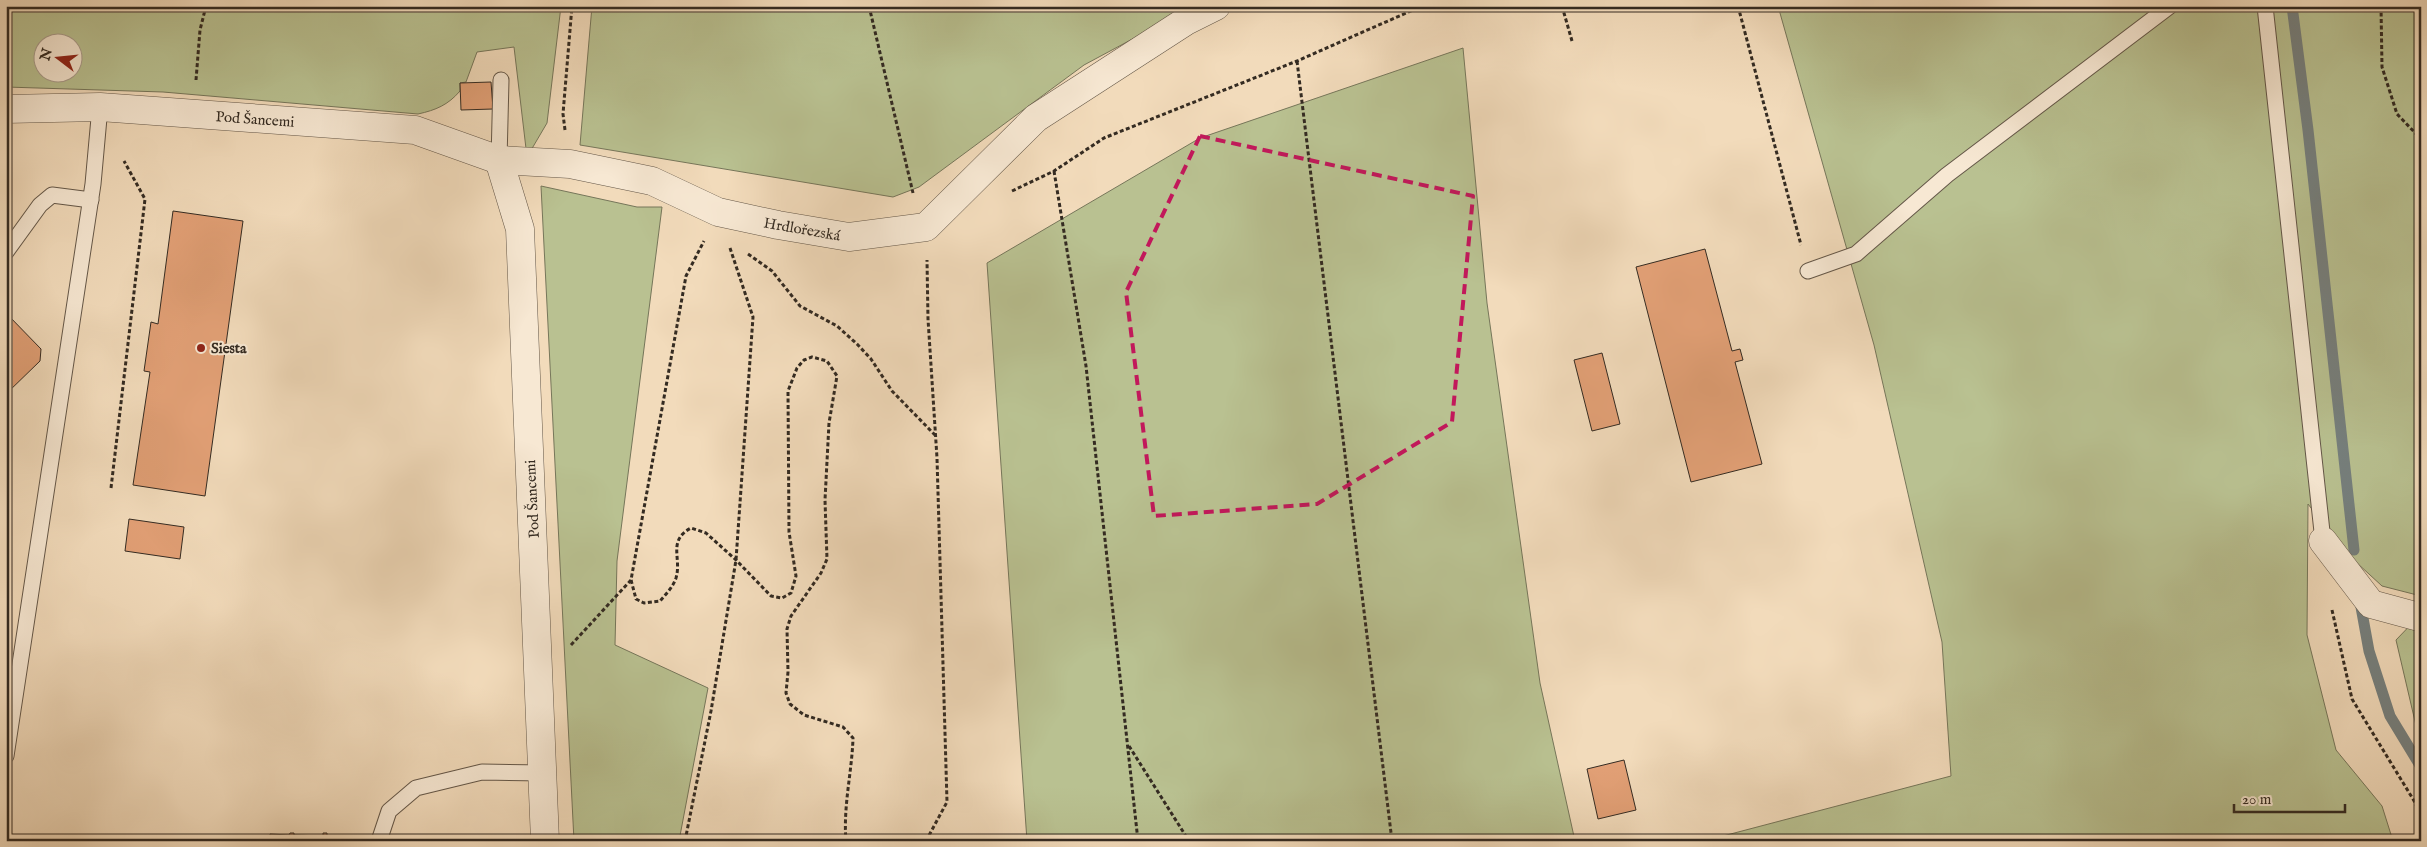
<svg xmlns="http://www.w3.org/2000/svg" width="2427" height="847" viewBox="0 0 2427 847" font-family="'IM FELL English',serif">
	<rect width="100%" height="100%" fill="#f2dbbb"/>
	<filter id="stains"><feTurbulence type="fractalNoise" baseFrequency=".004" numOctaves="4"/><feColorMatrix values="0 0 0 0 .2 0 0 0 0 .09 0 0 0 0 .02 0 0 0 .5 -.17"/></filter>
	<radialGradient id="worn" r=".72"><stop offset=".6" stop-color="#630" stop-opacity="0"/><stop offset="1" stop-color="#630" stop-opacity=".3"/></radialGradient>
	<g fill="#b9c191" stroke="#76765a" fill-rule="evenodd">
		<path d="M 6,6 L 561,6 L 547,123 L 527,157 L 514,47 L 477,52 L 466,82 L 460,83 L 460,91 C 448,105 436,110 418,114 L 163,92 L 6,87 ZM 42,42 L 72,42 L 72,72 L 42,72 Z"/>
		<polygon points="592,6 1194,6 1084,65 919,187 893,197 580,145"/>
		<polygon points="1778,6 2421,6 2421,596 2382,586 2344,551 2308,504 2307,635 2336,750 2382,806 2393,841 1704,841 1951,776 1942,642 1874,345"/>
		<polygon points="1463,48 1487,303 1540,683 1575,841 1027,841 987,263 1200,138"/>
		<polygon points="541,186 637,207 662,207 617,561 615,645 708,688 679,841 574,841"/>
		<polygon points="2421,614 2421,747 2396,640"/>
	</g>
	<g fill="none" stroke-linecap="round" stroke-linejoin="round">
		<g stroke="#76807e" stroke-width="11">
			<polyline points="2292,6 2308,130 2354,550"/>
			<polyline points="2361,607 2369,651 2390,716 2421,767"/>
		</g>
	</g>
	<g fill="#e2a076" stroke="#342b22">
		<polygon points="491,82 493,109 461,110 460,83"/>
		<polygon points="173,211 243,221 205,496 133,485 150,372 144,371 151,322 158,324"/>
		<polygon points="1705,249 1732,351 1740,349 1743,360 1735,362 1762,464 1691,482 1636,267"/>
		<polygon points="6,313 41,349 40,361 6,394"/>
		<polygon points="1602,353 1620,424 1592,431 1574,360"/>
		<polygon points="129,519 184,527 180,559 125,551"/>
		<polygon points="1624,760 1636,810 1598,819 1587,769"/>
		<polygon points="290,833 294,833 294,835 323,836 323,833 327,833 327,836 347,836 347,841 270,839 270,834 289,835"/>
	</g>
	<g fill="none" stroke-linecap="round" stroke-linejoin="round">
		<g stroke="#645748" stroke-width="17">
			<g id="lane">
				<polyline points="2265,6 2323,541"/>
				<polyline points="499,160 501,80"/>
				<polyline points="6,252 40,205 52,195 91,200"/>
				<polyline points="1808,271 1856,254 1947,175 2170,6"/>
				<polyline points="6,756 93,184 100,107"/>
				<polyline points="379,841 389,811 416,788 482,772 544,773"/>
			</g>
		</g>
		<g stroke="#645748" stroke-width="29">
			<g id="street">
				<polyline points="6,109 100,107 415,130 499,160 570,164 652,181 718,212 778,225 849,237 926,227 1036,118 1186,21 1216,6"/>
				<polyline points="499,160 520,229 545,841"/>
				<polyline points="2323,541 2371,604 2419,617"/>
			</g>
		</g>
		<g stroke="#342b22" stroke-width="3" stroke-dasharray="4 2.5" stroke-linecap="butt">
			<polyline points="869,6 913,193"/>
			<polyline points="1562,6 1572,41"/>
			<polyline points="1738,6 1801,245"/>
			<polyline points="2381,6 2382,67 2397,114 2421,139"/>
			<polyline points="1297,61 1392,841"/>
			<polyline points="196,80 200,30 206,6"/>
			<polyline points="565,130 563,114 572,6"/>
			<polyline points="1054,171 1086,366 1138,841"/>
			<polyline points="1012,191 1054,171 1104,138 1297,61 1422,6"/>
			<polyline points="748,254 772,271 800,306 837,326 857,344 871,359 892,391 935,435"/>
			<polyline points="111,488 145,199 124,161"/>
			<path d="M 631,580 L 636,599 L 644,603 L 660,601 C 666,594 673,587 676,578 C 682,558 667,541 691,528 L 706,533 L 736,560 L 771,596 L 782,598 L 791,593 L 796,576 L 789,532 L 788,391 L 797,368 L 804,360 L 812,357 L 827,361 L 837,376 L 829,423 L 825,500 L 827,559 L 821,573 L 791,616 L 787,629 L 788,672 L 786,693 L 790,704 L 804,715 L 843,727 L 853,738 C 852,772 843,806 846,841"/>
			<polyline points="2332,610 2352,699 2416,804 2421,826"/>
			<polyline points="571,645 631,580 686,276 704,241"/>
			<polyline points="1129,746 1189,841"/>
			<polyline points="685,841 711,711 736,560 753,317 730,248"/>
			<polyline points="926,841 947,802 937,458 928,319 927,260"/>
			<polyline points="2411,841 2421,832"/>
		</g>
		<use href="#lane" stroke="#f7e8d3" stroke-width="15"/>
		<use href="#street" stroke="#f7e8d3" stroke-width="28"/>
	</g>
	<path fill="none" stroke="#c2185b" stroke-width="4" stroke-dasharray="10 6" stroke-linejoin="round" d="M 1200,136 L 1473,196 L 1452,422 L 1317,504 L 1154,516 L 1126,292 Z"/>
	<circle fill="#8f2418" stroke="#f7e8d3" stroke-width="2" cx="201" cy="348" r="5"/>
	<g text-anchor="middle" stroke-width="4" stroke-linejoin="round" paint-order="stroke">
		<g font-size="15" fill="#342b22" stroke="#f7e8d3">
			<text transform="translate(255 119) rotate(4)" y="5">Pod Šancemi</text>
			<text transform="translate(802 229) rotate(10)" y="5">Hrdlořezská</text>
			<text transform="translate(532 499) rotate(-93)" y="5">Pod Šancemi</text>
		</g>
		<g font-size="15" font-weight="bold" fill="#342b22" stroke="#f7e8d3" text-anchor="start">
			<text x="211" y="353">Siesta</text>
		</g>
	</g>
	<rect width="2427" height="847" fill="none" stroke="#f2dbbb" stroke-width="25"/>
	<rect x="8" y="8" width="2412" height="832" fill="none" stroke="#342b22" stroke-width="2.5"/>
	<rect x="12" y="12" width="2402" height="822" fill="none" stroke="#342b22"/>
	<g transform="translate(58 58) rotate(286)"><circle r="24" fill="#f7e8d3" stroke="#a99c8c"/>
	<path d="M0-4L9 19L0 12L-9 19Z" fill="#8f2418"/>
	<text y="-8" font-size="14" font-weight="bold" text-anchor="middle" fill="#342b22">N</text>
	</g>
	<path d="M2234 804v8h111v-8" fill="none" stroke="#342b22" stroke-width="2.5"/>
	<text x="2242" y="804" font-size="15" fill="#342b22" stroke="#f7e8d3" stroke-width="4" paint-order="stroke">20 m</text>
	<rect width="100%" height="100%" filter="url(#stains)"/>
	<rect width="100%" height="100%" fill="url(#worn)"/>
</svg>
